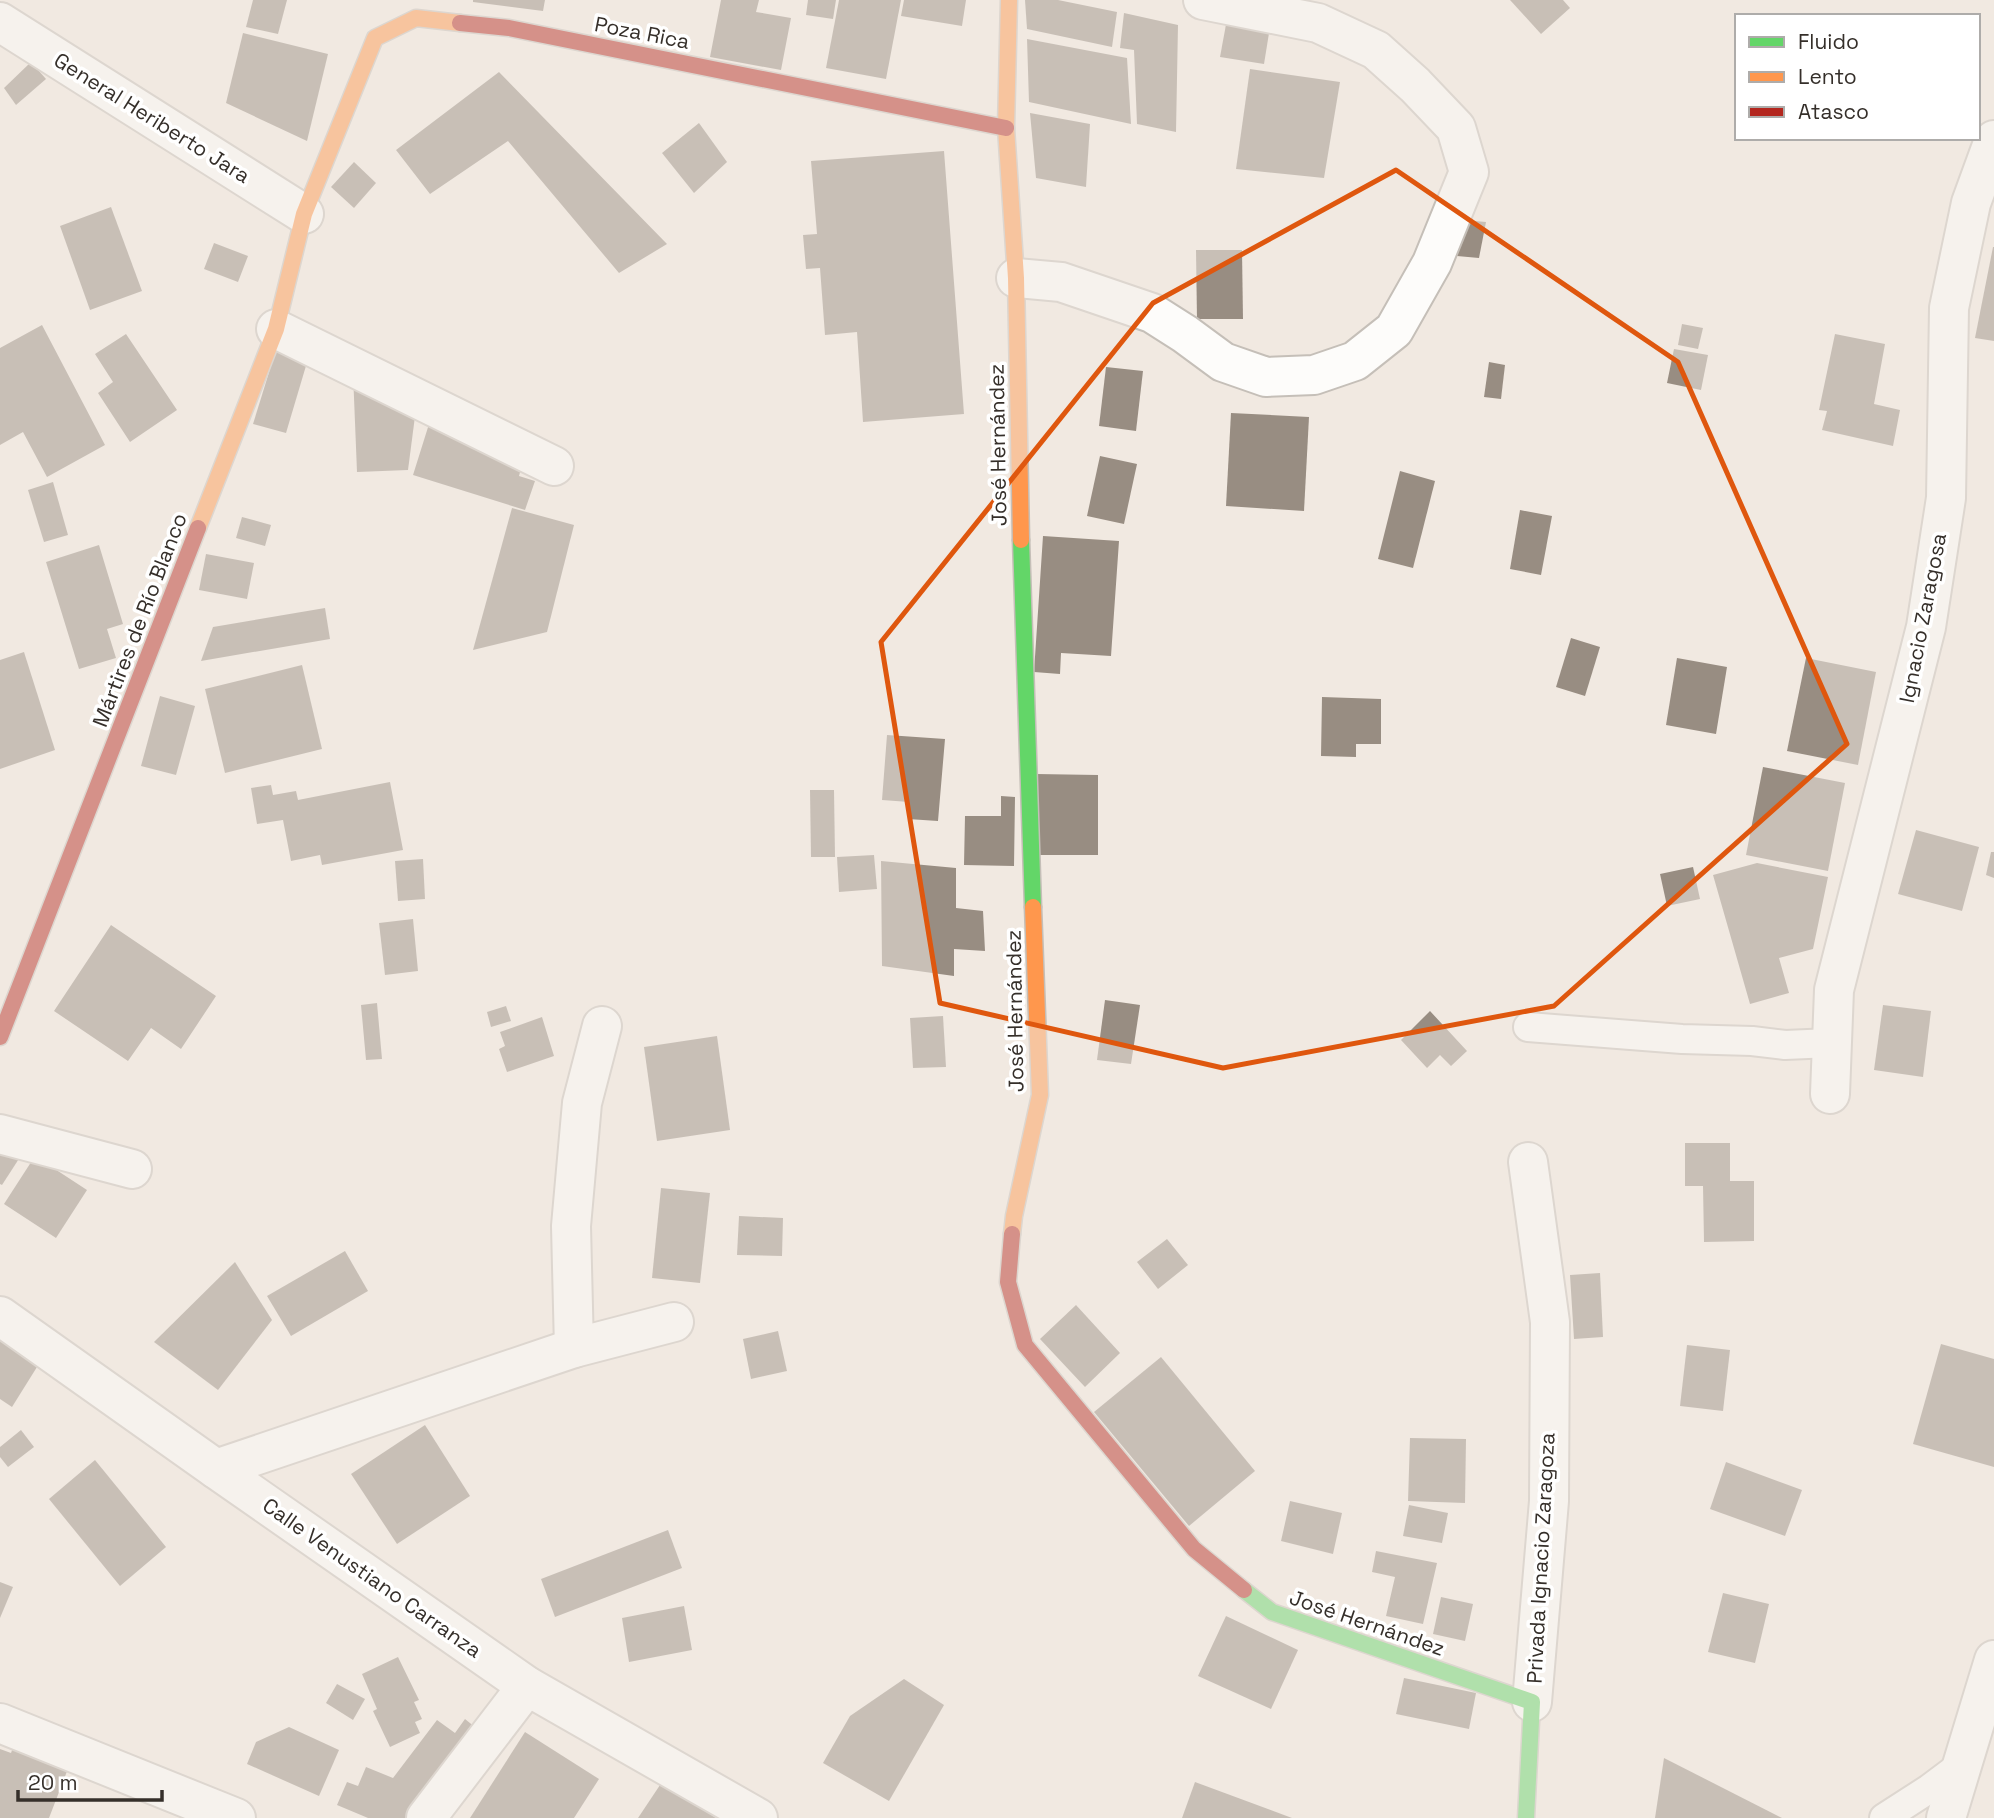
<svg xmlns="http://www.w3.org/2000/svg" width="1994" height="1818" viewBox="0 0 1994 1818" font-family="'Space Grotesk',sans-serif">
	<rect width="100%" height="100%" fill="#f1e9e1"/>
	<g fill="#988d82">
		<polygon points="253,0 287,0 278,34 246,27"/>
		<polygon points="473,0 545,0 543,11 473,2"/>
		<polygon points="721,0 759,0 756,12 791,18 781,70 710,57"/>
		<polygon points="808,0 836,0 833,19 806,15"/>
		<polygon points="839,0 901,0 886,79 826,68"/>
		<polygon points="904,0 966,0 962,26 901,16"/>
		<polygon points="1025,0 1058,0 1117,12 1112,47 1027,29"/>
		<polygon points="1510,0 1563,0 1570,8 1541,34"/>
		<polygon points="1124,13 1178,25 1176,132 1137,124 1134,50 1120,48"/>
		<polygon points="1227,19 1270,27 1264,64 1220,57"/>
		<polygon points="243,33 328,54 307,141 226,103"/>
		<polygon points="1027,39 1127,58 1131,124 1029,102"/>
		<polygon points="31,62 46,79 16,105 4,88"/>
		<polygon points="1250,69 1340,82 1324,178 1236,169"/>
		<polygon points="499,72 667,244 619,273 508,141 430,194 396,150"/>
		<polygon points="1030,113 1090,124 1086,187 1036,178"/>
		<polygon points="699,123 727,162 694,193 662,153"/>
		<polygon points="944,151 964,414 863,422 857,332 825,335 820,268 806,269 803,235 817,234 811,161"/>
		<polygon points="354,162 376,183 354,208 331,187"/>
		<polygon points="111,207 142,291 90,310 60,226"/>
		<polygon points="1463,220 1486,222 1479,258 1457,256"/>
		<polygon points="214,243 248,256 238,282 204,269"/>
		<polygon points="1993,247 1994,247 1994,341 1975,338"/>
		<polygon points="1196,250 1242,250 1243,319 1197,319"/>
		<polygon points="1682,324 1703,328 1698,349 1678,345"/>
		<polygon points="42,325 105,445 47,477 23,432 0,445 0,348"/>
		<polygon points="126,334 177,410 130,442 98,393 113,382 95,354"/>
		<polygon points="1835,334 1885,344 1874,404 1900,410 1893,446 1822,430 1827,411 1819,410"/>
		<polygon points="279,340 311,349 286,433 253,424"/>
		<polygon points="1674,349 1708,355 1701,390 1667,383"/>
		<polygon points="1489,362 1505,365 1501,399 1484,397"/>
		<polygon points="1106,367 1143,371 1136,431 1099,426"/>
		<polygon points="353,373 417,401 408,470 357,472"/>
		<polygon points="1231,413 1309,417 1304,511 1226,506"/>
		<polygon points="429,424 525,454 519,476 535,481 525,510 413,475"/>
		<polygon points="1100,456 1137,464 1124,524 1087,516"/>
		<polygon points="1400,471 1435,481 1413,568 1378,559"/>
		<polygon points="53,482 68,535 44,542 28,490"/>
		<polygon points="512,508 574,525 547,632 473,650"/>
		<polygon points="1520,510 1552,516 1541,575 1510,569"/>
		<polygon points="242,517 271,525 265,546 236,538"/>
		<polygon points="1043,536 1119,541 1111,656 1061,653 1060,674 1034,672"/>
		<polygon points="99,545 123,624 107,629 116,658 79,669 46,562"/>
		<polygon points="206,554 254,563 247,599 199,590"/>
		<polygon points="325,608 330,639 201,661 213,627"/>
		<polygon points="1571,638 1600,647 1585,696 1556,687"/>
		<polygon points="24,652 55,750 0,769 0,660"/>
		<polygon points="1677,658 1727,667 1716,734 1666,725"/>
		<polygon points="1806,658 1876,672 1858,765 1787,751"/>
		<polygon points="302,665 322,749 225,773 205,689"/>
		<polygon points="160,696 195,706 176,775 141,766"/>
		<polygon points="1322,697 1381,699 1381,744 1356,744 1356,757 1321,756"/>
		<polygon points="887,735 945,739 938,821 908,819 909,802 882,800"/>
		<polygon points="1763,767 1845,783 1828,871 1746,855"/>
		<polygon points="1036,774 1098,775 1098,855 1036,855"/>
		<polygon points="390,782 403,850 322,865 320,855 291,861 283,820 257,824 251,788 271,785 273,795 296,791 298,800"/>
		<polygon points="810,790 834,790 835,857 811,857"/>
		<polygon points="1001,796 1015,797 1014,866 964,865 965,816 1001,816"/>
		<polygon points="1916,830 1979,847 1962,911 1898,894"/>
		<polygon points="1991,852 1994,852 1994,878 1986,875"/>
		<polygon points="874,855 877,889 839,892 837,857"/>
		<polygon points="423,859 425,899 398,901 395,861"/>
		<polygon points="881,861 956,868 956,908 983,911 985,951 954,949 954,976 882,966"/>
		<polygon points="1757,863 1828,877 1813,949 1779,958 1789,993 1750,1004 1713,875"/>
		<polygon points="1693,867 1700,899 1667,906 1660,874"/>
		<polygon points="413,919 418,971 385,975 379,923"/>
		<polygon points="111,925 216,996 181,1049 151,1028 128,1061 54,1011"/>
		<polygon points="1105,1000 1140,1005 1131,1064 1097,1060"/>
		<polygon points="377,1003 382,1059 366,1060 361,1005"/>
		<polygon points="1883,1005 1931,1011 1923,1077 1874,1070"/>
		<polygon points="506,1006 511,1021 491,1027 487,1012"/>
		<polygon points="1430,1011 1467,1051 1451,1066 1440,1055 1427,1068 1401,1040"/>
		<polygon points="943,1016 946,1067 913,1068 910,1018"/>
		<polygon points="542,1017 554,1056 507,1072 499,1049 505,1046 500,1032"/>
		<polygon points="717,1036 730,1130 657,1141 644,1047"/>
		<polygon points="1685,1143 1730,1143 1730,1181 1754,1181 1754,1241 1704,1242 1703,1186 1685,1186"/>
		<polygon points="24,1151 2,1185 0,1184 0,1153"/>
		<polygon points="35,1156 87,1190 56,1238 4,1204"/>
		<polygon points="661,1188 710,1193 700,1283 652,1278"/>
		<polygon points="739,1216 783,1218 782,1256 737,1255"/>
		<polygon points="1167,1239 1188,1265 1158,1289 1137,1262"/>
		<polygon points="345,1251 368,1291 291,1336 267,1296"/>
		<polygon points="235,1262 272,1320 218,1390 154,1342"/>
		<polygon points="1600,1273 1603,1337 1574,1339 1570,1275"/>
		<polygon points="1076,1305 1120,1353 1085,1387 1040,1339"/>
		<polygon points="0,1321 47,1351 12,1407 0,1399"/>
		<polygon points="778,1331 787,1371 751,1379 743,1339"/>
		<polygon points="1941,1344 1994,1359 1994,1467 1913,1444"/>
		<polygon points="1687,1345 1730,1350 1723,1411 1680,1406"/>
		<polygon points="1161,1357 1255,1471 1189,1526 1094,1412"/>
		<polygon points="425,1425 470,1496 397,1544 351,1474"/>
		<polygon points="21,1430 34,1447 8,1467 0,1457 0,1447"/>
		<polygon points="1410,1438 1466,1439 1465,1503 1408,1501"/>
		<polygon points="95,1460 166,1547 120,1586 49,1499"/>
		<polygon points="1726,1462 1802,1490 1785,1536 1710,1509"/>
		<polygon points="1290,1501 1342,1513 1333,1554 1281,1541"/>
		<polygon points="1409,1505 1448,1513 1442,1543 1403,1536"/>
		<polygon points="668,1530 682,1568 555,1617 541,1579"/>
		<polygon points="1376,1551 1437,1563 1423,1624 1386,1616 1395,1577 1372,1572"/>
		<polygon points="0,1582 13,1587 0,1618"/>
		<polygon points="1723,1593 1769,1604 1755,1663 1708,1652"/>
		<polygon points="1441,1597 1473,1604 1465,1641 1433,1634"/>
		<polygon points="684,1606 692,1650 629,1662 622,1618"/>
		<polygon points="1226,1616 1298,1650 1271,1709 1198,1676"/>
		<polygon points="398,1657 419,1700 414,1702 422,1719 415,1722 420,1733 390,1747 373,1711 377,1709 362,1674"/>
		<polygon points="1404,1678 1476,1693 1469,1729 1396,1714"/>
		<polygon points="904,1679 944,1705 889,1801 823,1763 850,1716"/>
		<polygon points="337,1684 365,1699 353,1720 326,1703"/>
		<polygon points="465,1719 481,1732 415,1818 368,1818 337,1805 347,1782 358,1786 366,1767 393,1778 437,1720 455,1733"/>
		<polygon points="289,1727 339,1750 319,1796 247,1764 256,1742"/>
		<polygon points="525,1732 599,1779 574,1818 470,1818"/>
		<polygon points="16,1739 71,1761 49,1818 0,1818 0,1749 11,1753"/>
		<polygon points="1664,1758 1782,1818 1655,1818"/>
		<polygon points="662,1782 716,1818 638,1818"/>
		<polygon points="1195,1782 1292,1818 1182,1818"/>
	</g>
	<g fill="none" stroke-linecap="round" stroke-linejoin="round">
		<g stroke="#c5bfb8" stroke-width="32">
			<g id="lane">
				<polyline points="1528,1027 1682,1039 1752,1041 1785,1045 1831,1043"/>
				<polyline points="1884,1818 1929,1789 1965,1762"/>
			</g>
		</g>
		<g stroke="#c5bfb8" stroke-width="42">
			<g id="street">
				<polyline points="0,22 304,214"/>
				<polyline points="1016,278 1061,282 1152,313 1185,334 1223,362 1266,377 1314,375 1355,361 1394,330 1432,263 1469,172 1456,128 1415,85 1376,50 1318,23 1203,0"/>
				<polyline points="276,329 554,466"/>
				<polyline points="1830,1094 1834,990 1926,627 1946,498 1949,308 1971,203 1994,140"/>
				<polyline points="0,1134 132,1169"/>
				<polyline points="1528,1162 1550,1322 1549,1501 1532,1702"/>
				<polyline points="0,1316 216,1469 527,1686 758,1818"/>
				<polyline points="574,1348 571,1226 582,1103 602,1026"/>
				<polyline points="216,1469 574,1348 674,1322"/>
				<polyline points="0,1723 236,1818"/>
				<polyline points="426,1818 527,1686"/>
				<polyline points="1946,1818 1994,1660"/>
			</g>
		</g>
		<g stroke="#c5bfb8" stroke-width="19">
			<g id="fast">
				<polyline points="1021,540 1033,907"/>
				<polyline points="1244,1590 1272,1612 1532,1702 1526,1818"/>
			</g>
		</g>
		<g stroke="#c5bfb8" stroke-width="19">
			<g id="slow">
				<polyline points="1009,0 1006,128 1016,278 1021,540"/>
				<polyline points="198,528 276,329 304,214 375,38 416,18 460,23"/>
				<polyline points="1012,1234 1014,1216 1040,1095 1033,907"/>
			</g>
		</g>
		<g stroke="#c5bfb8" stroke-width="19">
			<g id="jam">
				<polyline points="460,23 509,28 1006,128"/>
				<polyline points="0,1037 198,528"/>
				<polyline points="1012,1234 1008,1282 1025,1345 1194,1549 1244,1590"/>
			</g>
		</g>
		<use href="#lane" stroke="#fdfcfa" stroke-width="28"/>
		<use href="#street" stroke="#fdfcfa" stroke-width="38"/>
		<use href="#fast" stroke="#63d668" stroke-width="16"/>
		<use href="#slow" stroke="#ff974d" stroke-width="16"/>
		<use href="#jam" stroke="#b3261e" stroke-width="16"/>
	</g>
	<path d="M0 0H1994V1818H0ZM 1396,170 L 1678,362 L 1847,744 L 1554,1006 L 1223,1068 L 940,1003 L 881,642 L 1153,303 Z" fill="#f1e9e1" fill-opacity=".55" fill-rule="evenodd"/>
	<path fill="none" stroke="#df570e" stroke-width="5" stroke-linejoin="round" d="M 1396,170 L 1678,362 L 1847,744 L 1554,1006 L 1223,1068 L 940,1003 L 881,642 L 1153,303 Z"/>
	<g text-anchor="middle" stroke-width="7" stroke-linejoin="round" paint-order="stroke">
		<g font-size="21" fill="#352f2a" stroke="#fff">
			<text transform="translate(642 33) rotate(11)" y="7">Poza Rica</text>
			<text transform="translate(152 118) rotate(32)" y="7">General Heriberto Jara</text>
			<text transform="translate(998 445) rotate(-91)" y="7">José Hernández</text>
			<text transform="translate(1923 618) rotate(-79)" y="7">Ignacio Zaragosa</text>
			<text transform="translate(140 620) rotate(-69)" y="7">Mártires de Río Blanco</text>
			<text transform="translate(1015 1011) rotate(-91)" y="7">José Hernández</text>
			<text transform="translate(1541 1558) rotate(-87)" y="7">Privada Ignacio Zaragoza</text>
			<text transform="translate(372 1578) rotate(35)" y="7">Calle Venustiano Carranza</text>
			<text transform="translate(1367 1623) rotate(19)" y="7">José Hernández</text>
		</g>
	</g>
	<rect x="1735" y="14" width="245" height="126" fill="#ffffff" stroke="#aeacaa" stroke-width="2"/>
	<rect x="1749" y="37" width="35" height="10" fill="#63d668" stroke="#aeacaa" stroke-width="2"/>
	<text x="1798" y="49" font-size="21" fill="#352f2a">Fluido</text>
	<rect x="1749" y="72" width="35" height="10" fill="#ff974d" stroke="#aeacaa" stroke-width="2"/>
	<text x="1798" y="84" font-size="21" fill="#352f2a">Lento</text>
	<rect x="1749" y="107" width="35" height="10" fill="#b3261e" stroke="#aeacaa" stroke-width="2"/>
	<text x="1798" y="119" font-size="21" fill="#352f2a">Atasco</text>
	<path d="M18 1790v10h144v-10" fill="none" stroke="#352f2a" stroke-width="3.5"/>
	<text x="28" y="1790" font-size="21" fill="#352f2a" stroke="#ffffff" stroke-width="5" paint-order="stroke">20 m</text>
</svg>
